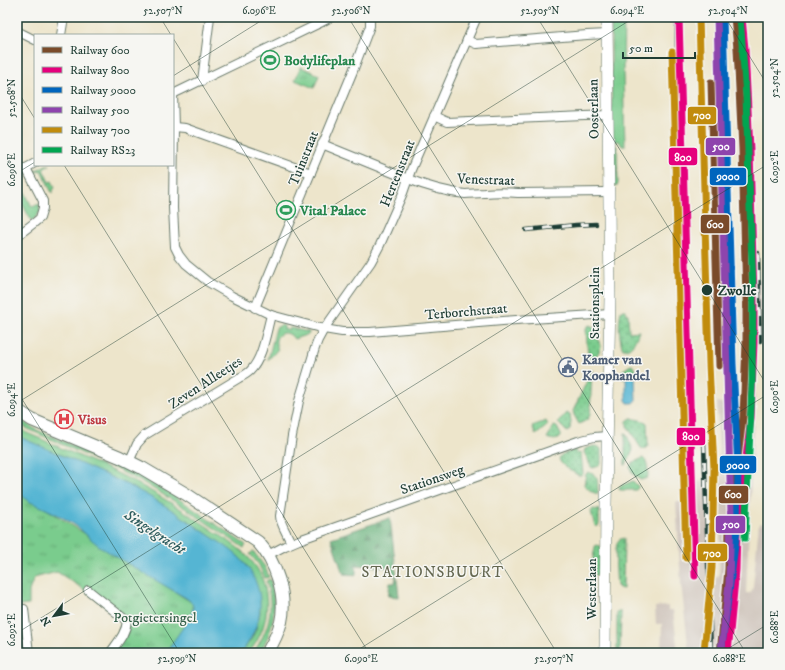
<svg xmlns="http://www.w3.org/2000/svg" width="785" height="670" viewBox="0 0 785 670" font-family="'IM FELL DW Pica',serif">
	<defs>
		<pattern id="forest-firs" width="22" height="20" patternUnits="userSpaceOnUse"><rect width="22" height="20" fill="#63b078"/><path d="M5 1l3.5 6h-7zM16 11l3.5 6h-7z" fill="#519063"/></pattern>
		<pattern id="park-tufts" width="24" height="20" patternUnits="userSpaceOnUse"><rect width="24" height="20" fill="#7acc8d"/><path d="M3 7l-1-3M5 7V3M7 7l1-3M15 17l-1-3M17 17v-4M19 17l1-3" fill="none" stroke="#63a774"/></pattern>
		<pattern id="garden-dots" width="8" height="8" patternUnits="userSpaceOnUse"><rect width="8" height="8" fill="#7acc8d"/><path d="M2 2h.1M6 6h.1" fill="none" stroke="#63a774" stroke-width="1.8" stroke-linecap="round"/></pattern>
	</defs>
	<rect width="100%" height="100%" fill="#f6f6f2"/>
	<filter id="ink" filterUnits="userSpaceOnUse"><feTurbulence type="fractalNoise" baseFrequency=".025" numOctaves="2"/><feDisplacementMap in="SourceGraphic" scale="8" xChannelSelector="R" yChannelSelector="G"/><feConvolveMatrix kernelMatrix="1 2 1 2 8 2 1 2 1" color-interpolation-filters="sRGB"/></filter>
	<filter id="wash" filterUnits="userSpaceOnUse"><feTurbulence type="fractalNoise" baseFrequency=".012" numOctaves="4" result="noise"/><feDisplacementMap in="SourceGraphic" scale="16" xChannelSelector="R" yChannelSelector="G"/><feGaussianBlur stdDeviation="0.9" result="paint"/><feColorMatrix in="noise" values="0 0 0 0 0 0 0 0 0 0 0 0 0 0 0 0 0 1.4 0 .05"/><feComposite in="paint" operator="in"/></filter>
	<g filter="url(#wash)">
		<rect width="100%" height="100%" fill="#ede5cb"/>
		<g fill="#cdc2b9">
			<polygon points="743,280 761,280 762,343 756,343 755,393 746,593 751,593 753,587 759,523 766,524 768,498 768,631 765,653 689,653 681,583 676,502 682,502 685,561 688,561 686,482 708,481 712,594 715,594 715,577 719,576 721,523 717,402 729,405 731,430 738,430 742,390 743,357 744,328"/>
			<polygon points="668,606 668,610 673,610 678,653 661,653 662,624 656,624 655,607"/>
		</g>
		<g fill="#7acc8d" stroke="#4c8460">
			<polygon points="611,17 624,17 623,71 625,146 622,146 619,141 612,141"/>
			<polygon points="612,146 616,146 617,147 618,184 616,186 613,186"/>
			<polygon points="46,165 50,165 43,169 49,182 52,181 55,187 52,193 41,170 34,173 33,172"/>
			<polygon points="19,181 22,185 23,185 22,186 32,207 39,204 40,212 32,222 19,198 17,196 17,182"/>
			<path d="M 281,325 L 284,326 L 284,329 L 289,331 L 290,328 L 309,332 L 309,334 L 294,339 C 286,326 270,336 278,349 L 268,360 L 276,328 Z"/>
			<polygon points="17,418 37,430 104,459 103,463 28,429 17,422"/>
			<polygon points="546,421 548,425 536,435 532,426"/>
			<path d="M 17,426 L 27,433 L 39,438 C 67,451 97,463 125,477 C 155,492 183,510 211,529 C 227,540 246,551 257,568 C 269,587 270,615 260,635 C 257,642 253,647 249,653 L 241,653 L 252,638 L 256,629 L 260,613 L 258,592 L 254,579 L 248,567 L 238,556 L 190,522 L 153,499 L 115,479 L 24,439 L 17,435 Z"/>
			<polygon points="109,462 136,474 173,495 246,545 244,548 182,506 144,483 108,465"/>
			<polygon points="253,551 265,567 269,577 265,578 259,565 250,554"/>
			<path d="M 270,579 C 278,605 274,629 260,652 L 259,653 L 253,653 C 269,630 275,608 266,581 Z"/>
		</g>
		<polygon fill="url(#forest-firs)" stroke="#417656" points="390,518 399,596 399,597 388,596 390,583 395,583 396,576 391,575 392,568 356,565 356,575 344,574 342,571 331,538"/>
		<g fill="url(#park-tufts)" stroke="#4c8460">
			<polygon points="301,67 319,75 314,88 295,80"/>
			<polygon points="17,490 191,602 195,608 168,653 103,653 118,633 123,619 76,584 57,572 34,578 29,591 29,605 19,606 17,604"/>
		</g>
		<g fill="url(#garden-dots)" stroke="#4c8460">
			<path d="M 623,310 L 626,310 L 626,314 L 628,314 L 629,332 L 639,331 C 636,340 632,350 623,349 L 622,347 C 619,335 618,323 621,311 Z"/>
			<path d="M 589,325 L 592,326 L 594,328 L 601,347 C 600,352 595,358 591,360 L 589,359 L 588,357 L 586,330 L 587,327 Z"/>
			<polygon points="632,365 636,369 636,376 634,373 629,373 626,374 624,379 623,379 622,374 622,371 629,366"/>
			<polygon points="592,370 590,415 587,420 579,424 574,415 573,411"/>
			<polygon points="566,413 570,415 571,421 570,430 567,432 558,423 565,414"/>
			<polygon points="631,418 644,421 647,423 648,445 646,448 643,449 641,448 627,426 627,421"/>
			<path d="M 554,426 L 557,427 L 561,435 L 561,437 C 558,441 551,440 547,438 Z"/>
			<polygon points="625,433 626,433 633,450 626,465 625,465"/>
			<polygon points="594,446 599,447 601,449 601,464 599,466 593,468 591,467 584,452 585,449"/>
			<path d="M 575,450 L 577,454 L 581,453 L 583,474 L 581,476 L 578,475 C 573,472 552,461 562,455 C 565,453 571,452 575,450 Z"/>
			<path d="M 643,458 C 648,462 648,471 648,477 L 647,478 L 641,480 C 636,478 631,472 630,467 L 632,463 Z"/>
			<path d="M 588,472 C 600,476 597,481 598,492 L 598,494 L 592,492 L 584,485 L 586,474 Z"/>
			<polygon points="633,481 638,486 638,488 636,490 620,490 619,488 620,486"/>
			<polygon points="593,509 599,510 599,525 597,527 595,526 591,512"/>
			<path d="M 624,538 L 623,589 L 619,588 L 617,586 C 616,577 614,547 618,541 C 620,539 621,539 624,538 Z"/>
			<polygon points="596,545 601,546 601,573 596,576 595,575 592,564 595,547"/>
			<polygon points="617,612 621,612 620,653 617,653"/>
		</g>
		<g fill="#55b5d3" stroke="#3a7984">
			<polygon points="628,374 632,374 635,377 636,400 633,403 628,403 626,400 626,375"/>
			<path d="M 17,435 L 24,439 C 48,449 72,460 97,471 C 116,479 135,488 154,499 C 173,510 191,523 210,536 C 224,545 239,554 249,569 C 268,598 261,627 241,653 L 165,653 C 171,644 192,617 193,608 C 193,603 190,601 186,598 C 160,583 133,567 107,551 C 96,545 88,536 79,528 C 64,517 47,509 30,502 L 29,501 L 17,492 Z"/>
		</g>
	</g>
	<g filter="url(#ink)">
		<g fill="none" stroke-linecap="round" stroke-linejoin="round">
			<g stroke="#677869" stroke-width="10">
				<g id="minor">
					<polyline points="17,31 35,40"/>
					<polyline points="61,35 64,17"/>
					<polyline points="467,40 476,44 587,35 607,34"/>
					<polyline points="202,81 210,17"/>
					<polyline points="173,94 174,127 173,208 175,247 179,255 186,264 208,282 232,296 271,315 324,329 342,332 370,332 516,320 610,314"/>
					<polyline points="173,94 320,23 331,17"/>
					<polyline points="434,116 447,122 608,115"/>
					<polyline points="174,127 185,128 311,173"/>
					<path d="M 322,144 L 408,179 C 426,186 446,192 465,194 C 471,194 477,193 484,193 C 495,192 507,192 518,193 L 609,192"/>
					<polyline points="17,173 35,163"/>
					<polyline points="17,236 34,223 40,218 43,208 43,201 26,168"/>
					<polyline points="255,308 353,71 370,26 370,17"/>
					<path d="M 129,462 L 137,444 L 145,435 L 239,378 C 243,376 247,374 250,371 C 263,358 266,333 271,315"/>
					<path d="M 291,543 C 288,535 280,524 280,516 L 292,436 L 299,401 L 315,348 L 318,340 L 324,329 L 371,262 L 380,245 L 403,193 L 411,170 L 477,17"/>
					<polyline points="268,555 285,546 299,540 578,441 594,437 607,436"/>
					<path d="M 88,590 L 127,621 C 126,634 117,643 110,653"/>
					<polyline points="24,609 29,653"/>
				</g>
			</g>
			<g stroke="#677869" stroke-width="12">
				<polyline id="tertiary" points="605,653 606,504 610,298 607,17"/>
			</g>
			<g stroke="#677869" stroke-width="14">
				<path id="secondary" d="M 17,410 L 32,420 L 120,457 L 142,468 L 186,494 L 258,542 C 276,562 287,595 281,622 C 278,633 273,643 267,653"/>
			</g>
			<use href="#minor" stroke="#fff" stroke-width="8"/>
			<use href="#tertiary" stroke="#fff" stroke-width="11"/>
			<use href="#secondary" stroke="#fff" stroke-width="12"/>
			<g stroke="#1f3d34" stroke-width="4.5">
				<g id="rail">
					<polyline points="676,17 683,254"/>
					<polyline points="526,230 576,225 596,224"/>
					<polyline points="758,253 760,341"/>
					<polyline points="704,443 711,653"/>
					<polyline points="767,525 768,516"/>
				</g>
			</g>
			<use href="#rail" stroke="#f6f6f2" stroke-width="3" stroke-dasharray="9" stroke-linecap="butt"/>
			<g stroke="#f6f6f2" stroke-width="10">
				<g id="rail-1">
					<polyline points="711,82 719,366"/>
					<polyline points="720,653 728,569 729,529 743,417 746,342 746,300 742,149 737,49 734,17"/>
				</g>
			</g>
			<g stroke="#f6f6f2" stroke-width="10">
				<g id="rail-2">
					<polyline points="679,17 695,576"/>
					<polyline points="728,653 736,570 737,530 751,418 754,342 754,300 750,149 745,49 742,17"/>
				</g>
			</g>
			<g stroke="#f6f6f2" stroke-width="10">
				<polyline id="rail-3" points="721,653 737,530 738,469 733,364 723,17"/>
			</g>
			<g stroke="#f6f6f2" stroke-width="10">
				<polyline id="rail-4" points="717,17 731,514 729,583 721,653"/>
			</g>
			<g stroke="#f6f6f2" stroke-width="10">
				<g id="rail-5">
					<polyline points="699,17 709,364 714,469 712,568 704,651"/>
					<polyline points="672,52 686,558"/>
				</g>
			</g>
			<g stroke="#f6f6f2" stroke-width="10">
				<polyline id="rail-6" points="740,17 746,96 753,290 752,386 745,538"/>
			</g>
			<use href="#rail-1" stroke="#7a4b2a" stroke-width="7"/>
			<use href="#rail-2" stroke="#e5007d" stroke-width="7"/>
			<use href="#rail-3" stroke="#0065bd" stroke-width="7"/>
			<use href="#rail-4" stroke="#8e44ad" stroke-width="7"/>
			<use href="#rail-5" stroke="#c18c0d" stroke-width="7"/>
			<use href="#rail-6" stroke="#00a651" stroke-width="7"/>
		</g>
	</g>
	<path fill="none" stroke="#1f3d34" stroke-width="1" stroke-opacity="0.45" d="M 160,17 L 171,35M 348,17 L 746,653M 537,17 L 768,387M 725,17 L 768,86M 173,38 L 557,653M 173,76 L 267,17M 17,90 L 35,119M 64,165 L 369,653M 17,173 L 35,162M 17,391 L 180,653M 17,403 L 635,17M 17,633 L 768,164M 353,653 L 768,394M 721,653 L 768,624"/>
	<defs>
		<g id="stadium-ring" transform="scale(1)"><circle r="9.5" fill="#f6f6f2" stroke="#2e9e5b" stroke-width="1.5"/><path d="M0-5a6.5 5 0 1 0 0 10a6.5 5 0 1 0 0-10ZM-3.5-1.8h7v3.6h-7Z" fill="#2e9e5b"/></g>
		<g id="civic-ring" transform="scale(1)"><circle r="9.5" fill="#f6f6f2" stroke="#5c6f8a" stroke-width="1.5"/><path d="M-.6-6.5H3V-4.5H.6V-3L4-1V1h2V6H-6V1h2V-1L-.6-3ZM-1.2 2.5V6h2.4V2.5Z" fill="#5c6f8a"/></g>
		<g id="hospital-ring" transform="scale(1)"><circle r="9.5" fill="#f6f6f2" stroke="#e0444e" stroke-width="1.5"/><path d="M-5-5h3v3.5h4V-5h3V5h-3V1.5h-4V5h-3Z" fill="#e0444e"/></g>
	</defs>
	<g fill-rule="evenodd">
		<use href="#stadium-ring" x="270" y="60"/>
		<use href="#stadium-ring" x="286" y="210"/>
		<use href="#civic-ring" x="568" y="367"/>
		<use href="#hospital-ring" x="64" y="419"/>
	</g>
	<circle fill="#1f3d34" stroke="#f6f6f2" stroke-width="1.5" cx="707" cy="290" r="6"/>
	<g text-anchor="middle" stroke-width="3" stroke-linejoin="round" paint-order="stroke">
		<g font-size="14" font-weight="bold" fill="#27864d" stroke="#f6f6f2" text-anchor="start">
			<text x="284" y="65">Bodylifeplan</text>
			<text x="300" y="215">Vital Palace</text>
		</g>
		<g font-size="14" fill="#1f3d34" stroke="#f6f6f2">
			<text transform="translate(593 109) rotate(-91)" y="5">Oosterlaan</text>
			<text transform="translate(303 158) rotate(-68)" y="5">Tuinstraat</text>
			<text transform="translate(397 173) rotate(-68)" y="5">Hertenstraat</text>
			<text transform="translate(486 179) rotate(2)" y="5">Venestraat</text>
			<text transform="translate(594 303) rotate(-90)" y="5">Stationsplein</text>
			<text transform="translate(466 311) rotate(-5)" y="5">Terborchstraat</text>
			<text transform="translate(205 382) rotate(-33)" y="5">Zeven Alleetjes</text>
			<text transform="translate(432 479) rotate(-19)" y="5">Stationsweg</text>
			<text transform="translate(591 589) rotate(-90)" y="5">Westerlaan</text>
		</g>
		<g font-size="14" font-weight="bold" fill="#1f3d34" stroke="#f6f6f2" text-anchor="start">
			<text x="718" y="295">Zwolle</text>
		</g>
		<g font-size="14" font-weight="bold" fill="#4e5e75" stroke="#f6f6f2" text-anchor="start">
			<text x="582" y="364">Kamer van<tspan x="582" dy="16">Koophandel</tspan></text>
		</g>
		<g font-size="14" font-weight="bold" fill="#be3a42" stroke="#f6f6f2" text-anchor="start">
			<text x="78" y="424">Visus</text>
		</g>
		<g font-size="14" fill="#36614a" stroke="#f6f6f2">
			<text x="155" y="622">Potgietersingel</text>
		</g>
		<g font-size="15" font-style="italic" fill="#2c5b5c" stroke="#f6f6f2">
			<text transform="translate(155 532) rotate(33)" y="5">Singelgracht</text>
		</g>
		<g font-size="15" letter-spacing="1" fill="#656851" stroke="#f6f6f2">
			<text x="433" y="577">STATIONSBUURT</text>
		</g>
	</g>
	<g stroke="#f6f6f2" stroke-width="1.5">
		<rect x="687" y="106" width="30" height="19" rx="4" fill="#c18c0d"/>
		<rect x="705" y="137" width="31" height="19" rx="4" fill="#8e44ad"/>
		<rect x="668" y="147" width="30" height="19" rx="4" fill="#e5007d"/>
		<rect x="709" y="167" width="38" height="19" rx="4" fill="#0065bd"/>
		<rect x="700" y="214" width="30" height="20" rx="4" fill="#7a4b2a"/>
		<rect x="676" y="427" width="30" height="19" rx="4" fill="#e5007d"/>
		<rect x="719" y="455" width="38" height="19" rx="4" fill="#0065bd"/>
		<rect x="718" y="485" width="31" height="19" rx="4" fill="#7a4b2a"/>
		<rect x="715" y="515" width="31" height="19" rx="4" fill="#8e44ad"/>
		<rect x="697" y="543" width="31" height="19" rx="4" fill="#c18c0d"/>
	</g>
	<g font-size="11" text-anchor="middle" font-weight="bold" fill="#fff">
		<text x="702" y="119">700</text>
		<text x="721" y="150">500</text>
		<text x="683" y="161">800</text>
		<text x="728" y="180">9000</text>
		<text x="715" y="228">600</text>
		<text x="691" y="440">800</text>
		<text x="738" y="469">9000</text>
		<text x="733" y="498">600</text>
		<text x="731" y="528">500</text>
		<text x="712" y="557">700</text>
	</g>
	<rect width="785" height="670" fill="none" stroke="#f6f6f2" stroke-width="44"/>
	<rect x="34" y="34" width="140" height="132" fill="#f6f6f2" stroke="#a0aca6"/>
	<rect x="42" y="47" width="20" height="6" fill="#7a4b2a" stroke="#a0aca6"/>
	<text x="70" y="54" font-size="12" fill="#1f3d34">Railway 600</text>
	<rect x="42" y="67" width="20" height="6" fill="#e5007d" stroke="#a0aca6"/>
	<text x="70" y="74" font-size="12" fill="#1f3d34">Railway 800</text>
	<rect x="42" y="87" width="20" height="6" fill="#0065bd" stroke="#a0aca6"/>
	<text x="70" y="94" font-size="12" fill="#1f3d34">Railway 9000</text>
	<rect x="42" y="107" width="20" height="6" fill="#8e44ad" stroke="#a0aca6"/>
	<text x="70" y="114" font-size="12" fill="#1f3d34">Railway 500</text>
	<rect x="42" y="127" width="20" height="6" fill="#c18c0d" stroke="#a0aca6"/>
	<text x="70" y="134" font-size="12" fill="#1f3d34">Railway 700</text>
	<rect x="42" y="147" width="20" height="6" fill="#00a651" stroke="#a0aca6"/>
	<text x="70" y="154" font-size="12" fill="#1f3d34">Railway RS23</text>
	<g transform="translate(54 616) rotate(238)" stroke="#f6f6f2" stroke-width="3" paint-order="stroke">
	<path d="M0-3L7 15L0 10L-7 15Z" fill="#1f3d34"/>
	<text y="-6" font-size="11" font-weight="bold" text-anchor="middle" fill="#1f3d34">N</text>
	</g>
	<path d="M623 52v6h72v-6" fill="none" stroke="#1f3d34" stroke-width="2"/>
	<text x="629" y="52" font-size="12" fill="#1f3d34" stroke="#f6f6f2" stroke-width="3" paint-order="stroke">50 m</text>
	<rect x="22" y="22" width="741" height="626" fill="none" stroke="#1f3d34" stroke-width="1.5"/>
	<g font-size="10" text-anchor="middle" fill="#1f3d34">
		<text x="163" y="14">52.507°N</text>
		<text x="259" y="14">6.096°E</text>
		<text x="351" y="14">52.506°N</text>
		<text x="540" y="14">52.505°N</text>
		<text x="627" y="14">6.094°E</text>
		<text x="728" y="14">52.504°N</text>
		<text transform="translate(774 78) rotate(-90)" y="4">52.504°N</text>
		<text transform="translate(11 98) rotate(-90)" y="4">52.508°N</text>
		<text transform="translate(774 167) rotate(-90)" y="4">6.092°E</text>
		<text transform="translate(11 170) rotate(-90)" y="4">6.096°E</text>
		<text transform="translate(774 397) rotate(-90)" y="4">6.090°E</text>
		<text transform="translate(11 400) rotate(-90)" y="4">6.094°E</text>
		<text transform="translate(774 627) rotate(-90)" y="4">6.088°E</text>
		<text transform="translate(11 630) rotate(-90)" y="4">6.092°E</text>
		<text x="177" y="662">52.509°N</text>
		<text x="361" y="662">6.090°E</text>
		<text x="554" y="662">52.507°N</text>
		<text x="729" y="662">6.088°E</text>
	</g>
</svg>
